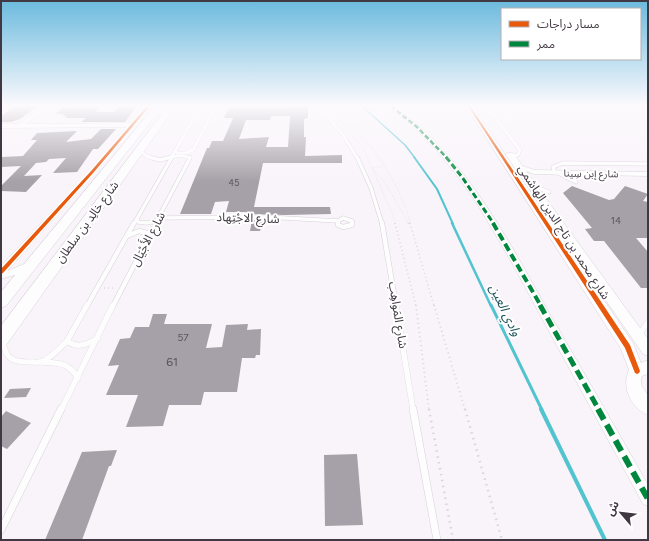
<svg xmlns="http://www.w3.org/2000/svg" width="649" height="541" viewBox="0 0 649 541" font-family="Figtree,'Noto Sans Arabic',sans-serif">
	<rect width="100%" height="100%" fill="#f9f4fa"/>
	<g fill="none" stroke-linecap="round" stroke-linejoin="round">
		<polyline stroke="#51c4cf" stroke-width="1.5" points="362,106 405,145 415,158"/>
		<polyline stroke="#51c4cf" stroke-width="2" points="414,157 437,189 453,224"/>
		<polyline stroke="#51c4cf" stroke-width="2.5" points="452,223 491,306"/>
		<polyline stroke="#51c4cf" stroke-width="3" points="491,305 542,410"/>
		<polyline stroke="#51c4cf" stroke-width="4" points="541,409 605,540"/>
	</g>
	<g fill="#a6a1a8" fill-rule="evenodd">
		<polygon points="16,106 38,106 20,119 11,122 1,122 1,116"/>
		<polygon points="120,106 137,106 125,122 81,122 86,118 65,118 67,116 62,116 65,114 55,114 62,108 99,107 96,112 114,112"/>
		<path d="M 284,106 L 308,106 L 308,118 L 304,119 L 304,137 L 306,137 L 305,156 L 342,155 L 342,163 L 263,163 L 254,207 L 330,207 L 331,214 L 285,215 L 246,214 L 246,212 L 226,212 L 229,201 L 215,202 L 211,214 L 180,214 L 207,148 L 209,148 L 212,141 L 223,141 L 233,118 L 224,118 L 229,107 L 283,107 ZM 271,116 L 290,116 L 288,147 L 266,147 L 269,137 L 239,139 L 246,120 L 270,120 Z"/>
		<polygon points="101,129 116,129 98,149 93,149 77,172 53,173 66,158 49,159 46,162 36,163 24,176 42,175 26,192 1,191 1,186 21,166 1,167 1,157 23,156 37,140 31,140 37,133 77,131 66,142 91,139"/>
		<polygon points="572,186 609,200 614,199 625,186 648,194 643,201 648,202 648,238 636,238 648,252 648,288 641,288 604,241 594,241 585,229 592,228 563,193"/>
		<polygon points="252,220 263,220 260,231 250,231"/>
		<polygon points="153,314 167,314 164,324 212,324 206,348 222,347 226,325 248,324 247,330 261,329 260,355 256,355 255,358 242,358 237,392 204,392 201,405 169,405 163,426 126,427 138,395 106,395 119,365 108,366 120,339 130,338 135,327 149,327"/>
		<polygon points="31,388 26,397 4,398 10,389"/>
		<polygon points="6,411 31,423 7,449 1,446 1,417"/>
		<polygon points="117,450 111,466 109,466 82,540 45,540 82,452"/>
		<polygon points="357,454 363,525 325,526 324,455"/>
	</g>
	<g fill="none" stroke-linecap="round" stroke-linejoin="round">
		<g stroke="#d7d1d8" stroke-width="3.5">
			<g id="lane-far4">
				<polyline points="319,106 343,135 357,158"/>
				<polyline points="486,106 520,150 518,155 511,156"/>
				<polyline points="479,110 492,113"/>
				<polyline points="140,150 146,156 151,158"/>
				<polyline points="175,150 177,153 186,153 193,150 216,106"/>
				<path d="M 167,158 C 175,156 183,154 190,158"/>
				<polyline points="171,158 201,106"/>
			</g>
		</g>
		<g stroke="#d7d1d8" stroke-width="4.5">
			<g id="lane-far3">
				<polyline points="149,157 160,160 171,157"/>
				<polyline points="357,157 371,188 382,224"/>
				<polyline points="555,173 553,167 563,163 648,164"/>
				<polyline points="558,173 576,182"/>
				<polyline points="533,186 549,192"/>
				<polyline points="159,218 266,217 338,221"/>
				<polyline points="137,219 138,222 147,223 158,220"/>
				<polyline points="134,224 172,157"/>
				<polyline points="155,224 190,158 189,157"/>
				<polyline points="338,224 338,221 343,218 352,221 352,224"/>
			</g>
		</g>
		<g stroke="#d7d1d8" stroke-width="5.5">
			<g id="lane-far2">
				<polyline points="338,223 338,225 343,227 352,225 352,223"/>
				<polyline points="382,223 396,306"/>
				<polyline points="127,236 139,231 151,234"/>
				<polyline points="87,306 134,223"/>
				<polyline points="113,306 156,223"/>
			</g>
		</g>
		<g stroke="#d7d1d8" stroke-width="6">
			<g id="lane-far1">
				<path d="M 87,305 L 67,341 C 78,349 88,344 98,338"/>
				<polyline points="396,305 413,410"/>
				<polyline points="639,335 647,323"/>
				<path d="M 3,340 C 5,359 12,362 30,362 C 34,362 39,363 43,361 C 52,357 60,348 67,341"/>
				<path d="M 41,362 C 59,363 68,362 78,378"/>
				<polyline points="61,410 113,305"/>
			</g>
		</g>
		<g stroke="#d7d1d8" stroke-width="8">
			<g id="lane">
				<polyline points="413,409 437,540"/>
				<polyline points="1,530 61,409"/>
			</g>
		</g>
		<g stroke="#d7d1d8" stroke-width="1">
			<g id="street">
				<path d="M 44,106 L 49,106 L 26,124 L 131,123 L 146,106 L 151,106 L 95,172 L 7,271 L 29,262 L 33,265 C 26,273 11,276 1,279 L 1,266 L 91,170 L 128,127 L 1,128 L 1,124 L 19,124 Z"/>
				<path d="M 389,106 C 397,106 402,113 409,118 C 471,168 510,243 548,311 C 582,369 615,427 648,485 L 648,506 L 643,504 L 512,263 L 478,205 L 459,178 L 438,152 L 415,128 Z"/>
				<polygon points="519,165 535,170 648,172 648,176 534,174 517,168 516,167"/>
			</g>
		</g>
		<g stroke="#d7d1d8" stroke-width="1">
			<g id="secondary">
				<path d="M 466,106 L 472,106 L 633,343 L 641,363 L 648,360 L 648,374 L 642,376 C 638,388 646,388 648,397 C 649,403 648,409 648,415 C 631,408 621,387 629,370 L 621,349 Z"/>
				<polygon points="507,153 513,153 648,339 648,356 643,354 506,155"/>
			</g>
		</g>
		<g stroke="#d7d1d8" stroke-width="1">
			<g id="primary">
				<polygon points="155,106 163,106 6,306 1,308 1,292"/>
				<polygon points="168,106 176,106 7,344 1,346 1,326"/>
			</g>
		</g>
		<g stroke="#d8d6d8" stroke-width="1" stroke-dasharray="0.5 2" stroke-linecap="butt">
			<path d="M 334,106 C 371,144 395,172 411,224"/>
			<polyline points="176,112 193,111"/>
			<polyline points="338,119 363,148 393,215 395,224"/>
			<polyline points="173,167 180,162"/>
			<polyline points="372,168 384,166"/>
			<polyline points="373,169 384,181 409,224"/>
		</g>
		<g stroke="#d8d6d8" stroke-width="1.5" stroke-dasharray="1 3" stroke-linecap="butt">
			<polyline points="395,223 416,306"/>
			<polyline points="408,223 410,226"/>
			<polyline points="410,223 434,306"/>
			<polyline points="104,288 114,288"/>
		</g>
		<g stroke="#d8d6d8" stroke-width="2" stroke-dasharray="1 3.5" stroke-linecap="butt">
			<polyline points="416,305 429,410"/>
			<polyline points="434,305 465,410"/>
		</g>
		<g stroke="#d8d6d8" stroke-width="2.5" stroke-dasharray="1.5 4.5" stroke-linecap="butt">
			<polyline points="429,409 453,540"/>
			<polyline points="465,409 502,540"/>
		</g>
		<use href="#lane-far4" stroke="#fefdfe" stroke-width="3"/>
		<use href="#lane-far3" stroke="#fefdfe" stroke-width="3.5"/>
		<use href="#lane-far2" stroke="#fefdfe" stroke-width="4.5"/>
		<use href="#lane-far1" stroke="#fefdfe" stroke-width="5.5"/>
		<use href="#lane" stroke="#fefdfe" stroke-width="7"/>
		<use href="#street" fill="#fefdfe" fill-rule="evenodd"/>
		<use href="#secondary" fill="#fefdfe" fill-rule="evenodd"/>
		<use href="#primary" fill="#fefdfe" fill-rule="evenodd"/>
		<polyline stroke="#00873e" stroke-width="2.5" stroke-dasharray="5 2.5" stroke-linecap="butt" points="391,106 417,127 447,158"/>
		<polyline stroke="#00873e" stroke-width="3" stroke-dasharray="6 3" stroke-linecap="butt" points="446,157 462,177 494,224"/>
		<polyline stroke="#00873e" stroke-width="4" stroke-dasharray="8 4" stroke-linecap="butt" points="493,223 541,306"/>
		<polyline stroke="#00873e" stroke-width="5" stroke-dasharray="10 5" stroke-linecap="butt" points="540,305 599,410"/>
		<polyline stroke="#00873e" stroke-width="6" stroke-dasharray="12 6" stroke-linecap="butt" points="598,409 648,499"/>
		<g stroke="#fff" stroke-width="3">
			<g id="cycleway">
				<polygon points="147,106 150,106 94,172 3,273 1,274 1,269 92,170"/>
				<polygon points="468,106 470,106 630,345 640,371 639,373 637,374 635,373 625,348"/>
			</g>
		</g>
		<use href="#cycleway" fill="#e8590c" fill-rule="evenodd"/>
	</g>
	<linearGradient id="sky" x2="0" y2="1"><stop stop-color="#6bbade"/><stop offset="0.58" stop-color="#fcfafd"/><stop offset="1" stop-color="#fcfafd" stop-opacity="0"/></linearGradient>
	<rect width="649" height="182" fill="url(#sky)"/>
	<g text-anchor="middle" stroke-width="4" stroke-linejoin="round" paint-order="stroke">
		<g font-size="9" fill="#5a525c">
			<text x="234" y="186">45</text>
		</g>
		<g font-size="10" fill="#403842" stroke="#fff">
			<text transform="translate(591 173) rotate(1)" y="4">شارع إبن سِينا</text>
		</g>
		<g font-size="10" fill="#5a525c">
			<text x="616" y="224">14</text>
			<text x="183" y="341">57</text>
		</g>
		<g font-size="12" fill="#403842" stroke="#fff">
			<text transform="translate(248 218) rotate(2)" y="4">شارع الاجْتِهاد</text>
			<text transform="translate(87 222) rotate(-54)" y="4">شارع خالِد بن سلطان</text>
			<text transform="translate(564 232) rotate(57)" y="4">شارع محمد بن تاج الدين الهاشمي</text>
			<text transform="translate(148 239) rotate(-62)" y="4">شارع الأَجْيَال</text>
			<text transform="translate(398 315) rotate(81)" y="4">شارع المَواهِب</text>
		</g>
		<g font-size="12" fill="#5a525c">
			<text x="172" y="366">61</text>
		</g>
		<g font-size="13" font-style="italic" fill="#1c555b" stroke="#fff">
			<text transform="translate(506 310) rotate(64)" y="5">وادي العين</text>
		</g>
	</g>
	<rect width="649" height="541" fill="none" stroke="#403842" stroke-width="4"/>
	<rect x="501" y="8" width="140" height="52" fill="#ffffff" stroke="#b3afb3"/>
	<rect x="509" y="21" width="20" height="6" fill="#e8590c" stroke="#b3afb3"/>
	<text x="537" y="28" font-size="12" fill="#403842">مسار دراجات</text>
	<rect x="509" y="41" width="20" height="6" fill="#00873e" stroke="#b3afb3"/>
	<text x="537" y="48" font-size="12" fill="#403842">ممر</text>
	<g transform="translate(621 513) rotate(298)" stroke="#ffffff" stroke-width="3" paint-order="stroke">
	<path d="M0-3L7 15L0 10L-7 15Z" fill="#403842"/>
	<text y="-6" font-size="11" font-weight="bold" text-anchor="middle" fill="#403842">ش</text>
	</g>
</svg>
